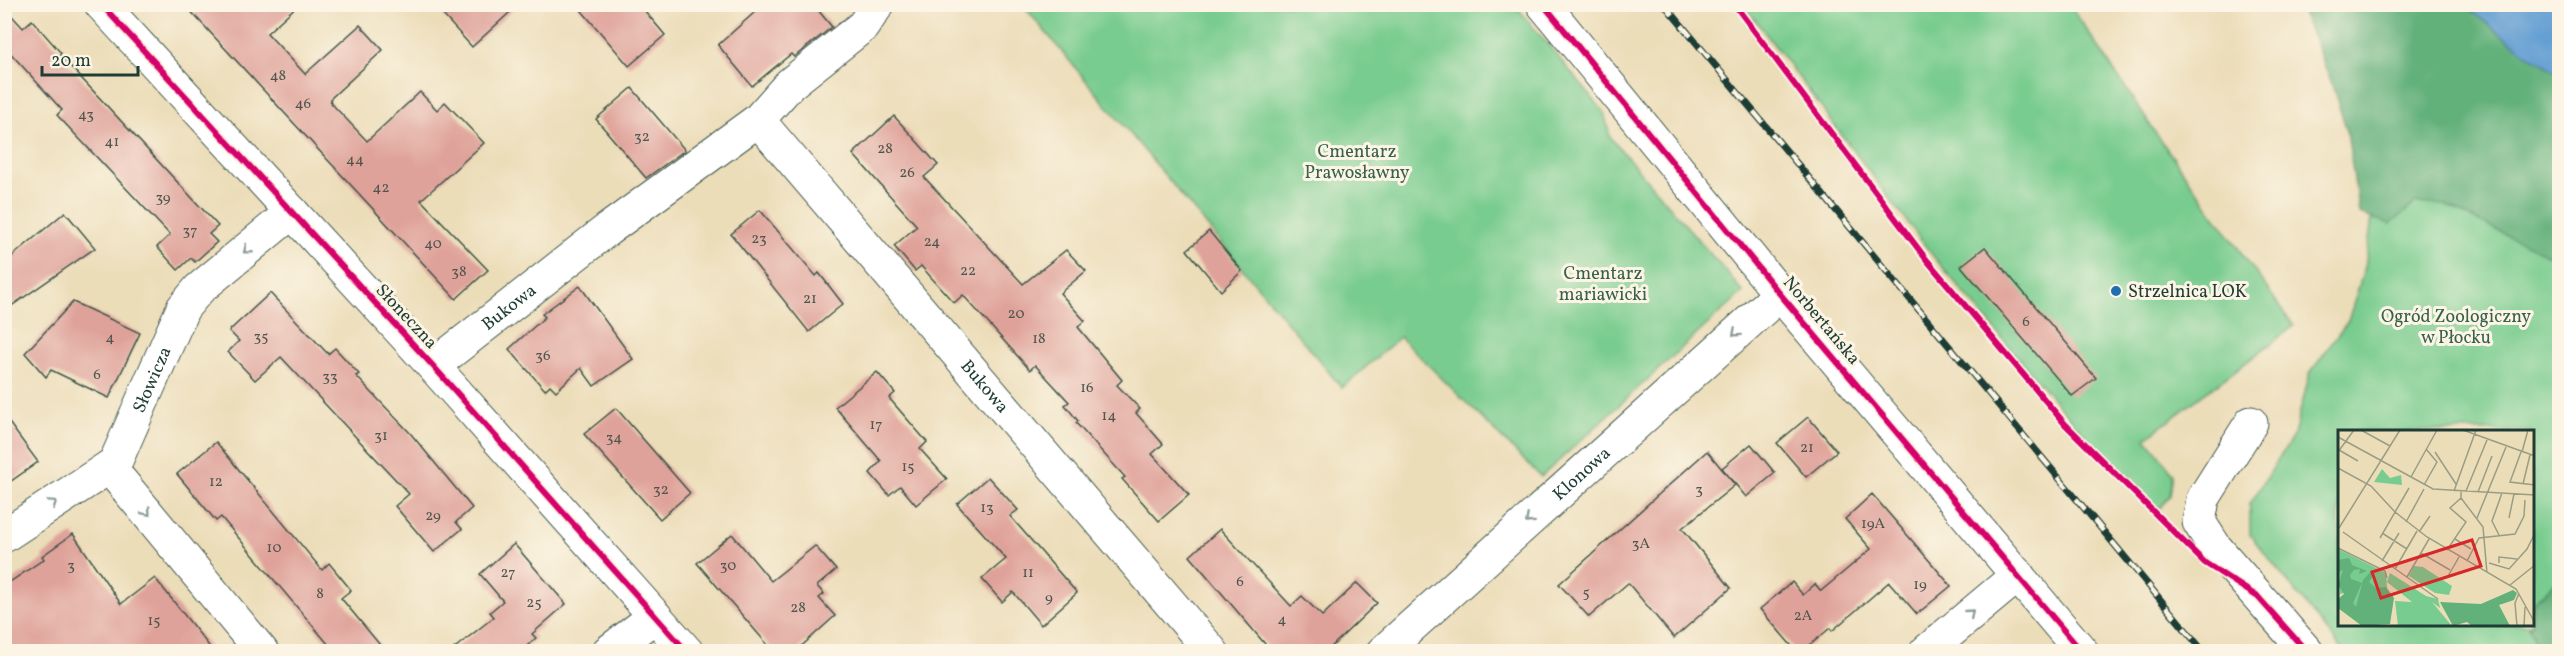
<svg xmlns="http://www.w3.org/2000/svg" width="2564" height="656" viewBox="0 0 2564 656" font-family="Vollkorn,serif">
	<rect width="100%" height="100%" fill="#fcf5e5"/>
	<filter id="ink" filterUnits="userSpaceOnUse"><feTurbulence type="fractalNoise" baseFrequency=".0167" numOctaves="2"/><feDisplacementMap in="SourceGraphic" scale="12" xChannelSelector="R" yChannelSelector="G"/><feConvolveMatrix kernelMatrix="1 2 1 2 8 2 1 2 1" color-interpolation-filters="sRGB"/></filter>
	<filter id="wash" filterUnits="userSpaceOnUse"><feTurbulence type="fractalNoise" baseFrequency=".008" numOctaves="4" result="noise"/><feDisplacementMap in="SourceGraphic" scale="24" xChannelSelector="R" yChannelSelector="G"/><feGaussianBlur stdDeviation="1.35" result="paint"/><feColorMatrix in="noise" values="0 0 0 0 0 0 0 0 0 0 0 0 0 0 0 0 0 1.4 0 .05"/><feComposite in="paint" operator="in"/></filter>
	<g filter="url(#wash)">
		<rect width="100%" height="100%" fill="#ecddb9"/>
		<g fill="#79cc8f" stroke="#4c8462" stroke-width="1.5" fill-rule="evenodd">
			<polygon points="1023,5 1515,5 1604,112 1610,137 1743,292 1541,477 1400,337 1342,388"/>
			<polygon points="1744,5 2070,5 2157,135 2294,326 2146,438 2173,473 2170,496 2159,509 2075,425 1933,256"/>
			<path d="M 2559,5 L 2559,651 L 2343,651 L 2250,535 L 2250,504 L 2294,435 L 2310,373 L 2348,321 L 2365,267 L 2372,218 ZM 2339,431 L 2532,431 L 2532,624 L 2339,624 Z"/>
		</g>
		<g fill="#62b07a" stroke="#407657" stroke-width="1.5">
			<polygon points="2299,5 2559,5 2559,260 2444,205 2416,203 2390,224 2359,214 2347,131 2329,76"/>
			<polygon points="2559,578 2559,651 2537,651 2529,625 2532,624 2533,603"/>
		</g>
		<polygon fill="#639fd3" stroke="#416e84" stroke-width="1.5" points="2463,5 2559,5 2559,73 2527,54"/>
		<g id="blocks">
			<g fill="#dfa29a">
				<polygon points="184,4 299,4 267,33 305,74 360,25 383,50 330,99 331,103 367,141 420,92 437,110 445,102 484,143 421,200 488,270 456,299"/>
				<polygon points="433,4 519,4 472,47"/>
				<polygon points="576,4 639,4 665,35 629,66"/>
				<polygon points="764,4 813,4 832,27 794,57 791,54 752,86 718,45"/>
				<polygon points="4,7 23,28 32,20 61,53 60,55 218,226 209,234 217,242 195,262 191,258 178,270 157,247 170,235 57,115 62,110 4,46"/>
				<polygon points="632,88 685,150 646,178 596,119"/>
				<polygon points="894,116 938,165 924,177 1023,284 1066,250 1086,271 1060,293 1085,321 1078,327 1122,380 1117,385 1140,409 1136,413 1163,444 1152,454 1189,495 1159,521 1122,479 1125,477 1076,423 1078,421 1065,405 1069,402 1035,365 1030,370 963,295 954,303 921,266 915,271 894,246 917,226 853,154"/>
				<polygon points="760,210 816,276 819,273 843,304 809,332 731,234"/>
				<polygon points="65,212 95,248 4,311 4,263"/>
				<polygon points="1209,231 1242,271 1221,291 1187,250"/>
				<polygon points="1985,247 2096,378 2072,396 1961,266"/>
				<polygon points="580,286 633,359 594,386 581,368 556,391 550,385 545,390 509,349 545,317 542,314"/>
				<polygon points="270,293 328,354 335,348 359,374 356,376 411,434 472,508 456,522 462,529 434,552 395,506 409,494 281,357 255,380 228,352 239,341 229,331"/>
				<polygon points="73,302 140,333 109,398 51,370 46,377 25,353"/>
				<polygon points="877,372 895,393 889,398 927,442 920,449 947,479 916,505 900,486 889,495 870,473 881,461 835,407"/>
				<polygon points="616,408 690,493 660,519 584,434"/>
				<polygon points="4,416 38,462 4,486"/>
				<polygon points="1808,417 1837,451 1806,477 1777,443"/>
				<polygon points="216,442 322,570 329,563 351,590 341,598 385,651 334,651 221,517 216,521 177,474"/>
				<polygon points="1751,444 1775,473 1746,497 1722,468"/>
				<polygon points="1707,451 1735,485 1682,528 1731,588 1674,638 1628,583 1589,617 1559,584"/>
				<polygon points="988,477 1018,510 1010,516 1077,593 1041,625 1013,592 1002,602 982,579 1006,559 957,504"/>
				<polygon points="1872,494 1951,586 1917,614 1889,582 1832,631 1830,628 1803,651 1796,651 1760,609 1792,582 1803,595 1815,584 1821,591 1871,549 1845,519"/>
				<polygon points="1220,529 1291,606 1302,596 1322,616 1357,583 1377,603 1327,651 1271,651 1190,556"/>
				<polygon points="73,534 121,604 155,578 213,651 4,651 4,586 44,559 42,556"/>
				<polygon points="732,534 771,581 815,546 836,570 817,586 824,594 819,598 835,616 796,651 773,651 697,563"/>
				<polygon points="514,544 566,604 532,634 536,638 521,651 451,651 494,617 490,612 503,601 480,574"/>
			</g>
		</g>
	</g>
	<g filter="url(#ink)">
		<use href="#blocks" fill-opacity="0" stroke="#3e5548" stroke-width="1.5"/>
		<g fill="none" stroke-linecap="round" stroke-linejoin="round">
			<g stroke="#3e5548" stroke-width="35">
				<g id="minor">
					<polyline points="101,4 433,366 687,652"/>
					<polyline points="1543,4 1780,294 2082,652"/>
					<path id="s1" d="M 758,120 L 1212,652"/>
					<path id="s2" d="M 433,366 L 607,230 L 758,120 L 790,84 L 863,26 L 878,4"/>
					<polyline points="2251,423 2203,499 2199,522 2215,547 2307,652"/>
					<polyline points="109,467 262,652"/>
					<path id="s3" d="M 4,536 L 115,463 L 183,308 L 199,289 L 292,212"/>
					<polyline points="608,652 655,616"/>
					<path id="s4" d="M 1383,652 L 1780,294"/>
					<polyline points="1926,652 2018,575"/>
				</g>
			</g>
			<use href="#minor" stroke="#fff" stroke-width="33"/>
			<g stroke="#1f3d34" stroke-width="7">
				<polyline id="rail" points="1664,4 2204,652"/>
			</g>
			<use href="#rail" stroke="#fcf5e5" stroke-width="4.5" stroke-dasharray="14" stroke-linecap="butt"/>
			<g stroke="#fcf5e5" stroke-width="10">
				<g id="cycleway">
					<polyline points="101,4 433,366 687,652"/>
					<polyline points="1543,4 1780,294 2082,652"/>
					<polyline points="1734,4 1926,259 2065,424 2205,563 2258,597 2307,652"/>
				</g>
			</g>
			<use href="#cycleway" stroke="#d6006c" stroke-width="6"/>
		</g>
		<defs><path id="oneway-chevron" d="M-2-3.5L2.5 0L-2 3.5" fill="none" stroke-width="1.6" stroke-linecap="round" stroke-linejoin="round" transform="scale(1.5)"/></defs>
		<g stroke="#8f9e9a">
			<use href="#oneway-chevron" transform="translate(247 250) rotate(141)"/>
			<use href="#oneway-chevron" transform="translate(1736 333) rotate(138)"/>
			<use href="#oneway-chevron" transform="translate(53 503) rotate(-34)"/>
			<use href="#oneway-chevron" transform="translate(147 512) rotate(50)"/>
			<use href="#oneway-chevron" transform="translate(1529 520) rotate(138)"/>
			<use href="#oneway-chevron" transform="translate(1970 613) rotate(-41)"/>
		</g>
	</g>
	<circle fill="#1f6fb2" stroke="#fcf5e5" stroke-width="2" cx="2116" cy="291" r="6"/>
	<g text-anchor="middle" stroke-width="6" stroke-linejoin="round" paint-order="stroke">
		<g font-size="15" fill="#4f564e">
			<text x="278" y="80">48</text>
			<text x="303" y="108">46</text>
			<text x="86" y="119">43</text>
			<text x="642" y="141">32</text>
			<text x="112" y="146">41</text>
			<text x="885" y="153">28</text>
			<text x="355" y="164">44</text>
			<text x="907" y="177">26</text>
			<text x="381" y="192">42</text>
			<text x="163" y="202">39</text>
			<text x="190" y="235">37</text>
			<text x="759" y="243">23</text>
			<text x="932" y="246">24</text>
			<text x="433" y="248">40</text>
			<text x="968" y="275">22</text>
			<text x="459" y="276">38</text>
			<text x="810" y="303">21</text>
			<text x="1016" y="318">20</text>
			<text x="2026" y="326">6</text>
			<text x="261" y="341">35</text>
			<text x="110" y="342">4</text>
			<text x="1039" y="343">18</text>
			<text x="543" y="360">36</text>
			<text x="97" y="379">6</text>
			<text x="330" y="381">33</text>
			<text x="1087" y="392">16</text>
			<text x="1109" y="420">14</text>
			<text x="876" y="429">17</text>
			<text x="381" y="440">31</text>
			<text x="614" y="442">34</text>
			<text x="1807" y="452">21</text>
			<text x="908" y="471">15</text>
			<text x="216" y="486">12</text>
			<text x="661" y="494">32</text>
			<text x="1699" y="494">3</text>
			<text x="987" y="512">13</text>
			<text x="433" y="520">29</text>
			<text x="1873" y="528">19A</text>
			<text x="1641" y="548">3A</text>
			<text x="274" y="552">10</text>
			<text x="71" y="570">3</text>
			<text x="728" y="570">30</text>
			<text x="508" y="577">27</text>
			<text x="1028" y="577">11</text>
			<text x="1240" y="586">6</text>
			<text x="1920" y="589">19</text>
			<text x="1586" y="597">5</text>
			<text x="320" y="598">8</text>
			<text x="1049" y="602">9</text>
			<text x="534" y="607">25</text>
			<text x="798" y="612">28</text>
			<text x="1803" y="620">2A</text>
			<text x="1282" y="624">4</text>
			<text x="154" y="625">15</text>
		</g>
		<g font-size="18" fill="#36614b" stroke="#fcf5e5">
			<text x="1357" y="157">Cmentarz<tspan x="1357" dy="21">Prawosławny</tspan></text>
			<text x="1603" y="279">Cmentarz<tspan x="1603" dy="21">mariawicki</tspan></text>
			<text x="2456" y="322">Ogród Zoologiczny<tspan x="2456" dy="21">w Płocku</tspan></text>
		</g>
		<g font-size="18" fill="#1f3d34" stroke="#fcf5e5" text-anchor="start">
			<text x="2128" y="297">Strzelnica LOK</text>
		</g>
		<g font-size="18" fill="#1f3d34" stroke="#fcf5e5">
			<text dy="6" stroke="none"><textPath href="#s2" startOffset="96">Bukowa</textPath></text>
			<text transform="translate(407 316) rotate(47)" y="6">Słoneczna</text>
			<text transform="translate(1822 320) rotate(50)" y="6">Norbertańska</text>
			<text dy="6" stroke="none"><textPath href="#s3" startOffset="224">Słowicza</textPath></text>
			<text dy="6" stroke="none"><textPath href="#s1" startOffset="350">Bukowa</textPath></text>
			<text dy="6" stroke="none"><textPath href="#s4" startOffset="267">Klonowa</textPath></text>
		</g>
	</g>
	<g transform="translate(2338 430)">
		<rect width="196" height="196" fill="#ecddb9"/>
		<path d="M 44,39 L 52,48 L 63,45 L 64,55 L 36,52 ZM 0,119 L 48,143 L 51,184 L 14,177 L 6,163 L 2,164 ZM 76,136 L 85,137 L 114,156 L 111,165 L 97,163 L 71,146 ZM 52,143 L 88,166 L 100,169 L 102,178 L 94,172 L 114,196 L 60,196 L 57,171 L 74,172 L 49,152 Z" fill="#79cc8f"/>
		<path d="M 11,128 L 14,135 L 29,141 L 21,144 L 22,139 L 16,140 L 12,145 L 13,149 L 24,153 L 15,173 L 18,177 L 25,150 L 34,140 L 36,144 L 31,152 L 38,158 L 48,157 L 56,168 L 52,194 L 24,196 L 0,178 L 0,169 L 6,164 L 0,155 L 5,140 L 0,142 L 0,130 ZM 175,160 L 179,163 L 176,170 L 161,175 L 172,196 L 134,196 L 129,192 L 115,196 L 102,172 L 143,174 Z" fill="#62b07a"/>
		<path fill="none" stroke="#9a9d84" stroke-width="1.5" d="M 23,0 L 52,16M 125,0 L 197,26M 0,7 L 95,59 L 197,65M 1,20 L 20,31M 0,22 L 16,0M 97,22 L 118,54M 183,22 L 172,52 L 197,55M 184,22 L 190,0M 0,38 L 33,56 L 57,82 L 89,107 L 178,159 L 197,193M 73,47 L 99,0M 185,54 L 192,25M 86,55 L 99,32 L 88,19M 116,61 L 138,0M 123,61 L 123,68 L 145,97 L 149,143M 128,61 L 149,10M 140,62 L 154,26M 139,88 L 168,17M 171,88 L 176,64M 68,92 L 86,59M 1,98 L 62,0M 5,102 L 100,169M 81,102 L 92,86M 44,103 L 69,119M 161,105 L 154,91 L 164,63M 42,108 L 71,58M 117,109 L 133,119M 0,118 L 47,141 L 49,148M 109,120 L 128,92 L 112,78 L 123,68M 83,123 L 112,140M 44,131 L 61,103M 129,131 L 141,108 L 177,104 L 186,86 L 187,70M 151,133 L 171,139 L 189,119 L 197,103M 161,133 L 161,127 L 179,129M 57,139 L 79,101M 69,147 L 91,109M 109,148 L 121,127M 172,155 L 197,135M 179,196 L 177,173 L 181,163M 186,196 L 187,177"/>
		<path fill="#d62828" fill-opacity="0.15" stroke="#d62828" stroke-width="3" d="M 134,110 L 143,136 L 43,168 L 34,142 Z"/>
		<rect width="196" height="196" fill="none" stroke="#1f3d34" stroke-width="3"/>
	</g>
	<rect width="2564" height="656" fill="none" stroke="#fcf5e5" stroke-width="24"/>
	<path d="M42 66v9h96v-9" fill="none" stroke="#1f3d34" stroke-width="3"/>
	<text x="51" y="66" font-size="18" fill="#1f3d34" stroke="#fcf5e5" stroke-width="4.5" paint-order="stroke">20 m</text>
</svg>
